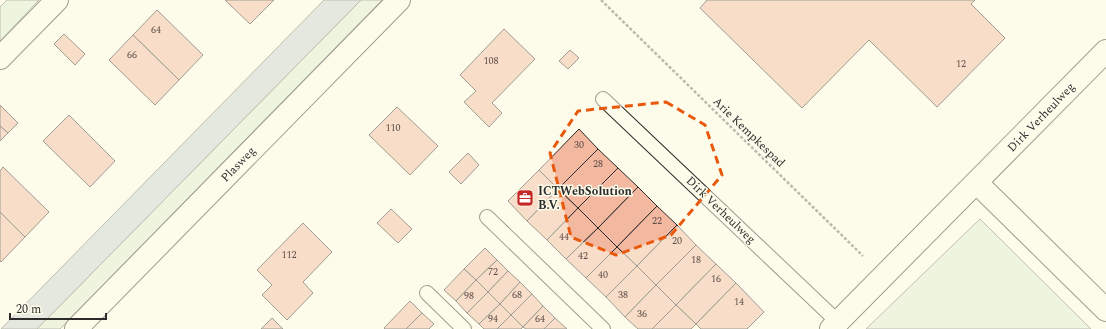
<svg xmlns="http://www.w3.org/2000/svg" width="1106" height="329" viewBox="0 0 1106 329" font-family="Spectral,serif">
	<rect width="100%" height="100%" fill="#fdfbea"/>
	<g fill="#deebd1" stroke="#74746e">
		<polygon points="7,0 39,0 0,41 0,7"/>
		<polygon points="361,0 382,0 60,329 37,329"/>
		<polygon points="980,219 1091,329 866,329"/>
	</g>
	<polygon fill="#c7d0d0" stroke="#74746e" points="324,0 361,0 37,329 1,329"/>
	<g fill="#f2b8a0" stroke="#2b2b2b">
		<polygon points="225,0 274,0 250,24"/>
		<polygon points="707,0 975,0 971,4 1005,38 937,107 869,40 802,108 700,8"/>
		<polygon points="157,10 203,55 179,80 133,35"/>
		<polygon points="504,29 535,59 492,103 502,113 489,127 464,102 476,91 460,75"/>
		<polygon points="64,34 85,54 75,65 54,44"/>
		<polygon points="133,35 179,80 155,105 109,60"/>
		<polygon points="570,50 579,58 568,69 559,61"/>
		<polygon points="0,105 18,123 8,133 0,126"/>
		<polygon points="397,107 438,146 410,175 369,135"/>
		<polygon points="69,115 115,161 90,187 43,141"/>
		<polygon points="0,126 8,133 0,141"/>
		<polygon points="579,129 598,149 558,189 539,170"/>
		<polygon points="598,149 618,168 578,208 558,189"/>
		<polygon points="468,153 479,165 461,184 449,172"/>
		<polygon points="3,167 49,212 25,237 0,212 0,171"/>
		<polygon points="618,168 638,187 598,228 578,208"/>
		<polygon points="539,170 558,189 527,221 508,201"/>
		<polygon points="638,187 657,206 617,247 598,228"/>
		<polygon points="558,189 578,208 547,240 527,221"/>
		<polygon points="657,206 677,225 637,266 617,247"/>
		<polygon points="578,208 598,228 566,259 547,240"/>
		<polygon points="391,209 412,229 398,243 377,223"/>
		<polygon points="0,212 25,237 1,262 0,261"/>
		<polygon points="303,223 332,252 303,282 313,293 287,320 262,295 272,285 257,270"/>
		<polygon points="677,225 696,245 656,285 637,266"/>
		<polygon points="598,228 617,247 586,278 566,259"/>
		<polygon points="696,245 716,264 676,305 656,285"/>
		<polygon points="617,247 637,266 606,297 586,278"/>
		<polygon points="485,248 497,260 476,280 464,269"/>
		<polygon points="497,260 508,271 488,292 476,280"/>
		<polygon points="716,264 736,283 696,324 676,305"/>
		<polygon points="637,266 656,285 625,317 606,297"/>
		<polygon points="464,269 476,280 456,301 444,290"/>
		<polygon points="508,271 520,282 500,304 488,292"/>
		<polygon points="476,280 488,292 467,313 456,301"/>
		<polygon points="520,282 532,294 511,315 500,304"/>
		<polygon points="736,283 764,312 747,329 701,329 696,324"/>
		<polygon points="656,285 676,305 652,329 638,329 625,317"/>
		<polygon points="488,292 500,304 479,324 467,313"/>
		<polygon points="532,294 543,306 523,327 511,315"/>
		<polygon points="410,301 422,313 406,329 385,329 384,328"/>
		<polygon points="500,304 511,315 497,329 484,329 479,324"/>
		<polygon points="676,305 696,324 691,329 652,329"/>
		<polygon points="543,306 555,318 544,329 526,329 523,327"/>
		<polygon points="422,313 434,324 429,329 406,329"/>
		<polygon points="511,315 523,327 521,329 497,329"/>
		<polygon points="272,318 283,329 261,329"/>
		<polygon points="555,318 567,329 544,329"/>
	</g>
	<g fill="none" stroke-linecap="round" stroke-linejoin="round">
		<g stroke="#2b2b2b" stroke-width="16">
			<g id="service">
				<polyline points="603,99 838,322"/>
				<polyline points="487,217 603,329"/>
				<polyline points="427,293 464,329"/>
			</g>
		</g>
		<g stroke="#2b2b2b" stroke-width="24">
			<g id="minor">
				<polyline points="0,58 57,0"/>
				<polyline points="977,183 1106,310"/>
				<polyline points="76,329 399,0"/>
				<polyline points="831,329 1106,51"/>
			</g>
		</g>
		<polyline stroke="#6a6964" stroke-width="2.5" stroke-dasharray="3 2" stroke-linecap="butt" points="601,0 863,256"/>
		<use href="#service" stroke="#fdfbea" stroke-width="14"/>
		<use href="#minor" stroke="#fdfbea" stroke-width="22"/>
	</g>
	<path d="M0 0H1106V329H0ZM 666,102 L 705,125 L 722,175 L 671,235 L 616,255 L 571,237 L 550,153 L 578,111 Z" fill="#fdfbea" fill-opacity=".55" fill-rule="evenodd"/>
	<path fill="none" stroke="#e8590c" stroke-width="3" stroke-dasharray="8 5" stroke-linejoin="round" d="M 666,102 L 705,125 L 722,175 L 671,235 L 616,255 L 571,237 L 550,153 L 578,111 Z"/>
	<defs>
		<g id="office-square" transform="scale(0.9)"><rect x="-9" y="-9" width="18" height="18" rx="4" fill="#c62828" stroke="#fdfbea"/><path d="M-6-3h4V-5.5h4V-3h4V5H-6ZM-1-4.5V-3h2v-1.5ZM-6 0V1H6V0Z" fill="#fff"/></g>
	</defs>
	<g fill-rule="evenodd">
		<use href="#office-square" x="525" y="198"/>
	</g>
	<g text-anchor="middle" stroke-width="3" stroke-linejoin="round" paint-order="stroke">
		<g font-size="10" fill="#5d4e48">
			<text x="156" y="33">64</text>
			<text x="132" y="58">66</text>
			<text x="491" y="64">108</text>
			<text x="961" y="67">12</text>
			<text x="393" y="131">110</text>
			<text x="579" y="148">30</text>
			<text x="598" y="167">28</text>
			<text x="657" y="224">22</text>
			<text x="564" y="240">44</text>
			<text x="677" y="244">20</text>
			<text x="289" y="258">112</text>
			<text x="583" y="259">42</text>
			<text x="696" y="263">18</text>
			<text x="493" y="275">72</text>
			<text x="603" y="278">40</text>
			<text x="716" y="282">16</text>
			<text x="517" y="298">68</text>
			<text x="623" y="298">38</text>
			<text x="469" y="299">98</text>
			<text x="739" y="305">14</text>
			<text x="642" y="317">36</text>
			<text x="493" y="322">94</text>
			<text x="540" y="322">64</text>
		</g>
		<g font-size="12" fill="#2b2b2b" stroke="#fdfbea">
			<text transform="translate(1041 117) rotate(-46)" y="4">Dirk Verheulweg</text>
			<text transform="translate(749 132) rotate(44)" y="4">Arie Kempkespad</text>
			<text transform="translate(238 164) rotate(-46)" y="4">Plasweg</text>
			<text transform="translate(721 210) rotate(44)" y="4">Dirk Verheulweg</text>
		</g>
		<g font-size="12" font-weight="bold" fill="#2b2b2b" stroke="#fdfbea" text-anchor="start">
			<text x="538" y="195">ICTWebSolution<tspan x="538" dy="14">B.V.</tspan></text>
		</g>
	</g>
	<path d="M10 313v6h96v-6" fill="none" stroke="#2b2b2b" stroke-width="2"/>
	<text x="16" y="313" font-size="12" fill="#2b2b2b" stroke="#fdfbea" stroke-width="3" paint-order="stroke">20 m</text>
</svg>
